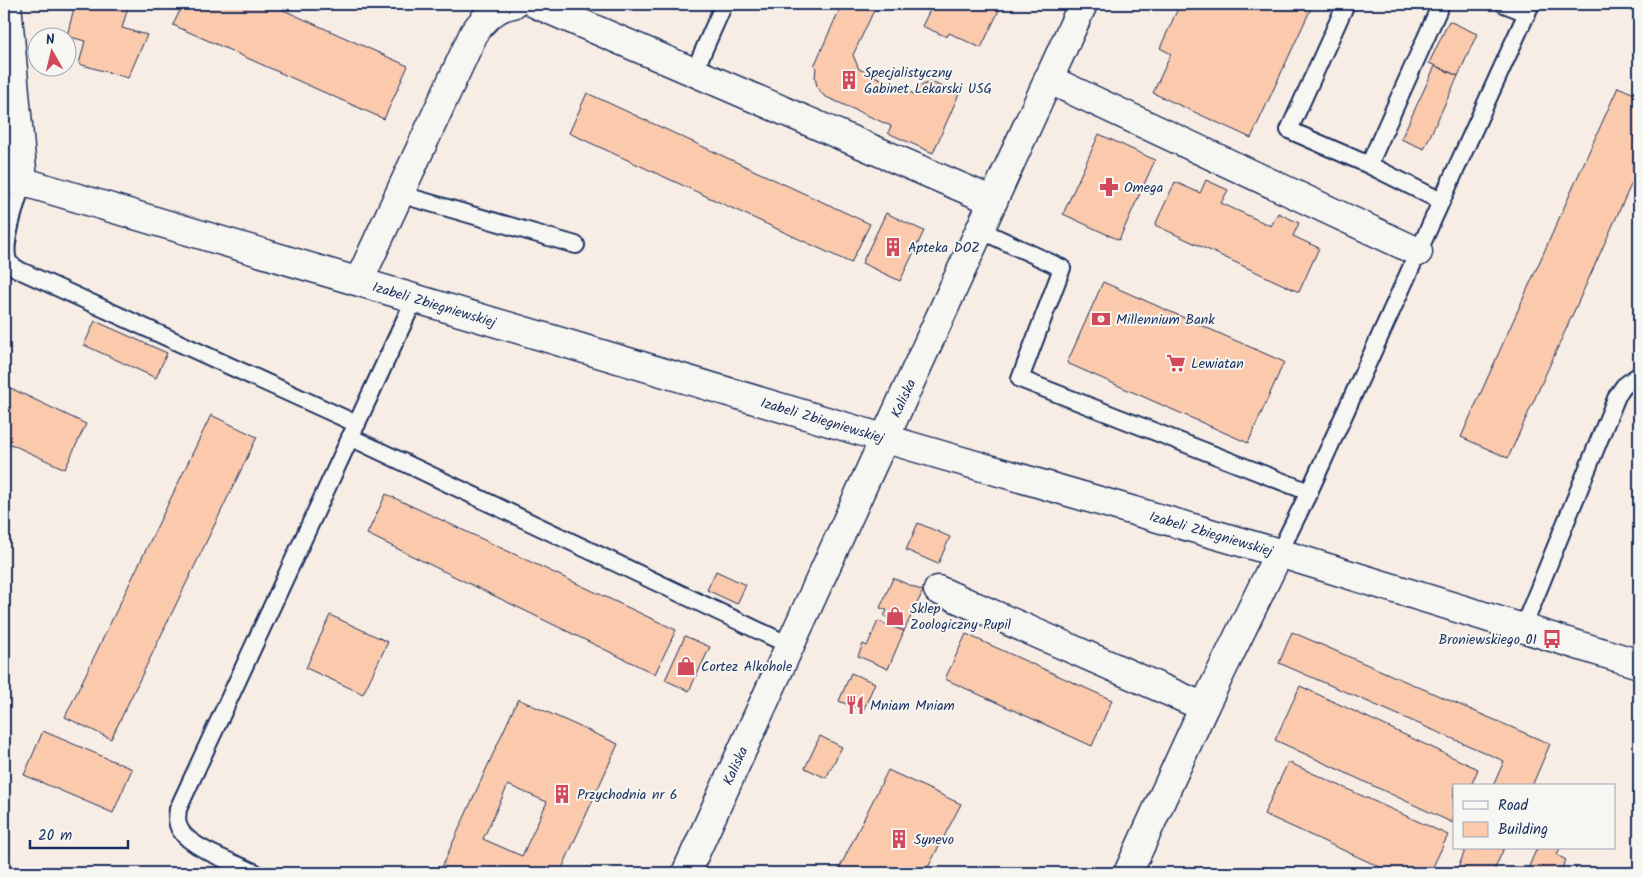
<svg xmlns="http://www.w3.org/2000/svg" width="1643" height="877" viewBox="0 0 1643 877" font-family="Kalam,sans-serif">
	<rect width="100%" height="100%" fill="#f7ede4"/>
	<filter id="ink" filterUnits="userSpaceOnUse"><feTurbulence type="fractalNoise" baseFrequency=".02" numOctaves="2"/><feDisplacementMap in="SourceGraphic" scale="10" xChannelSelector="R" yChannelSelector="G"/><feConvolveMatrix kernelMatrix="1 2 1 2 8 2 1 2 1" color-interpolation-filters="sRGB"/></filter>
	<g filter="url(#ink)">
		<g fill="#fbc9ab" stroke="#1b2f5e" fill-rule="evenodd">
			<polygon points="75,4 129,4 122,28 147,35 128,78 79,64 85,41 67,36"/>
			<polygon points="183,4 270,4 408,66 384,119 173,25"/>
			<polygon points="842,4 877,4 853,55 859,69 914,94 917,87 931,82 959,94 933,153 888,133 891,126 824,96 817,87 815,77 816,68 814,66"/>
			<polygon points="933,4 1002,4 981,48 949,33 947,37 922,26"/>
			<polygon points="1180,4 1313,4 1251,138 1153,93 1171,54 1160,48"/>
			<polygon points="1449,21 1477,34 1458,76 1429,63"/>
			<polygon points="1435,66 1458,76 1424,149 1401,139"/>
			<polygon points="1618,87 1639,96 1639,167 1508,458 1461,437"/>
			<polygon points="587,93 870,224 851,263 569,133"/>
			<polygon points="1099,134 1155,160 1119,240 1063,214"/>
			<polygon points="1206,180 1228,190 1221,203 1271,226 1278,213 1299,223 1293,236 1319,248 1299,292 1155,225 1175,182 1200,193"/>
			<polygon points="886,213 924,231 900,281 862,263"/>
			<polygon points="1103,282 1284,362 1248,443 1067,363"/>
			<polygon points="95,321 167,353 156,378 84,345"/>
			<polygon points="4,385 86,424 65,469 4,441"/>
			<polygon points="211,415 257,437 111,739 65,717"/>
			<polygon points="386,494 676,630 655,674 367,534"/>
			<polygon points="918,523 950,537 938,564 906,550"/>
			<polygon points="716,571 746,585 737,604 707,590"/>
			<polygon points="893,578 923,591 904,631 888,625 890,619 884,616 887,610 880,608"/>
			<polygon points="330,615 388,642 363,694 306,668"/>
			<polygon points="878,621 904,631 888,669 858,656 863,644 867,646"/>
			<polygon points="1292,632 1550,744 1532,786 1493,786 1504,761 1279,663"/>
			<polygon points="966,634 1112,700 1092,746 945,679"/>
			<polygon points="685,636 710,647 689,691 665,680"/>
			<polygon points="851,673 875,683 863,711 839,701"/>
			<polygon points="1300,686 1478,769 1471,786 1454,786 1453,823 1275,740"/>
			<path d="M 518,699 L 618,744 L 560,873 L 439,873 ZM 508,785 L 547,802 L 522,856 L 483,839 Z"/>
			<polygon points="43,731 132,769 113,813 24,775"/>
			<polygon points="820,736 842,747 826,778 805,768"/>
			<polygon points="1288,762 1448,835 1430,873 1393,873 1264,814"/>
			<polygon points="888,770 961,804 925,873 837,873"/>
			<polygon points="1466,848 1504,848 1493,873 1469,873 1458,868"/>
			<polygon points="1537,848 1560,848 1557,855 1566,860 1560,873 1526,873"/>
		</g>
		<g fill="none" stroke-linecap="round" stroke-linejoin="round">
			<g stroke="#1b2f5e" stroke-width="20">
				<g id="service">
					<polyline points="1346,4 1289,130 1369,165 1441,4"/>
					<polyline points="1504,4 1527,13"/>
					<polyline points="694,72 724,4"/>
					<polyline points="1369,165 1441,201"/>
					<path d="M 23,181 C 18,200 0,246 9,263 C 12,266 16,268 19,270 L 357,424"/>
					<polyline points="399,194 576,245"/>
					<polyline points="980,230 1062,268 1020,379 1309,492"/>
					<polyline points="350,437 791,646"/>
					<polyline points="1279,553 1309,492 1531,4"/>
					<polyline points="1522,630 1617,396 1624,386 1639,375"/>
					<path d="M 256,873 C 237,864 191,848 181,831 C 176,824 177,817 178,809 L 415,298"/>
				</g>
			</g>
			<g stroke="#1b2f5e" stroke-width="31">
				<g id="minor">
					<polyline points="7,4 23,181"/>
					<polyline points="536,4 993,201"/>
					<polyline points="1048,79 1418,252"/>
					<path d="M 359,281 L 474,33 C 484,19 495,7 513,4"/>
					<polyline points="938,590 1204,707"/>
					<polyline points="1128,873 1204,707 1279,553"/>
				</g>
			</g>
			<g stroke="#1b2f5e" stroke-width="31">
				<g id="tertiary">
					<path id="s1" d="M 4,176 L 910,446 L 1279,553 L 1639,664"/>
					<path id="s2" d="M 686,873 L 1083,4"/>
				</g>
			</g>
			<use href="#service" stroke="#f6f6f2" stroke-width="16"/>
			<use href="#minor" stroke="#f6f6f2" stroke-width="28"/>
			<use href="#tertiary" stroke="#f6f6f2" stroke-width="28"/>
		</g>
	</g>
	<defs>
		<g id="building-bare" transform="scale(1.5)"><path d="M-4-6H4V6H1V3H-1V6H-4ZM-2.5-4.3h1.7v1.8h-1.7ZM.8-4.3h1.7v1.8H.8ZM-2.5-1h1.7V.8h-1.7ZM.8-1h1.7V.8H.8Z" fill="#d1495b" stroke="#f6f6f2" stroke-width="2.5" paint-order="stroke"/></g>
		<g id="pharmacy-bare" transform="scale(1.5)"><path d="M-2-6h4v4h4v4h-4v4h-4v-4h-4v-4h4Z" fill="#d1495b" stroke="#f6f6f2" stroke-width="2.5" paint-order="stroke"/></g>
		<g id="bank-bare" transform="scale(1.5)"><path d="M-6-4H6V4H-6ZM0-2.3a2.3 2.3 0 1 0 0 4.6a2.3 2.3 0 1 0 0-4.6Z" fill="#d1495b" stroke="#f6f6f2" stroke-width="2.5" paint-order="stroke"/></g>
		<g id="supermarket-bare" transform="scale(1.5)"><path d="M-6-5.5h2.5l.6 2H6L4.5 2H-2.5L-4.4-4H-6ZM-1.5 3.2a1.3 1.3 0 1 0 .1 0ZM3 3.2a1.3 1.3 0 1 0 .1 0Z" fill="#d1495b" stroke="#f6f6f2" stroke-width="2.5" paint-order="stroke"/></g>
		<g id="shop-bare" transform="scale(1.5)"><path d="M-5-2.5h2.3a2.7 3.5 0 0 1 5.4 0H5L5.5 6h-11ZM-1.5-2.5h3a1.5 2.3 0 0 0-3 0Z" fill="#d1495b" stroke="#f6f6f2" stroke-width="2.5" paint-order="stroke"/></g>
		<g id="bus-bare" transform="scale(1.5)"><path d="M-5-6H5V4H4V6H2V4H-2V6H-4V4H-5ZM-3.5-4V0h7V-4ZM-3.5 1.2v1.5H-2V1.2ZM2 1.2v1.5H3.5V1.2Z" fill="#d1495b" stroke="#f6f6f2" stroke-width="2.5" paint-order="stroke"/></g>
		<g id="restaurant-bare" transform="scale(1.5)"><path d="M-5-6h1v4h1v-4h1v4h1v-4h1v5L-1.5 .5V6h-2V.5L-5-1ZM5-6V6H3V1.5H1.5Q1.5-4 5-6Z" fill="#d1495b" stroke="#f6f6f2" stroke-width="2.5" paint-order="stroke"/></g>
	</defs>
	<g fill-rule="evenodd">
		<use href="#building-bare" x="849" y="80"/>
		<use href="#pharmacy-bare" x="1109" y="187"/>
		<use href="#building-bare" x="893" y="247"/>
		<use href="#bank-bare" x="1101" y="319"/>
		<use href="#supermarket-bare" x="1176" y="363"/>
		<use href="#shop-bare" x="895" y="616"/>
		<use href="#bus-bare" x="1552" y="639"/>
		<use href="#shop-bare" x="686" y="666"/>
		<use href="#restaurant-bare" x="855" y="705"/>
		<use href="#building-bare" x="562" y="794"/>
		<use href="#building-bare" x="899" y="839"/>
	</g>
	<g text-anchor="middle" stroke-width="4" stroke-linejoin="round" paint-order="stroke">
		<g font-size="14" fill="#1b2f5e" stroke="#f6f6f2" text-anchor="start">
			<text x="864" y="77">Specjalistyczny<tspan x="864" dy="16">Gabinet Lekarski USG</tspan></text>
			<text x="1124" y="192">Omega</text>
			<text x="908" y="252">Apteka DOZ</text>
			<text x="1116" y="324">Millennium Bank</text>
			<text x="1191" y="368">Lewiatan</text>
			<text x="910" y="613">Sklep<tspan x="910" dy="16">Zoologiczny Pupil</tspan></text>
			<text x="1537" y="644" text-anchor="end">Broniewskiego 01</text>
			<text x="701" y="671">Cortez Alkohole</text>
			<text x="870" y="710">Mniam Mniam</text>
			<text x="577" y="799">Przychodnia nr 6</text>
			<text x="914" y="844">Synevo</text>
		</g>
		<g font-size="14" fill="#1b2f5e" stroke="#f6f6f2">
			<text dy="5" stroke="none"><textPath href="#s1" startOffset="449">Izabeli Zbiegniewskiej</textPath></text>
			<text dy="5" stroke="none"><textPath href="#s2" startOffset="522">Kaliska</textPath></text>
			<text dy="5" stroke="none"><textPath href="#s1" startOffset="854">Izabeli Zbiegniewskiej</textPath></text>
			<text dy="5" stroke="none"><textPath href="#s1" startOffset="1259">Izabeli Zbiegniewskiej</textPath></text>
			<text dy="5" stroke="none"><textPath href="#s2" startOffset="118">Kaliska</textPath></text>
		</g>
	</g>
	<rect width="1643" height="877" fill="none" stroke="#f6f6f2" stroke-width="20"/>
	<rect x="10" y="10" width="1623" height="857" fill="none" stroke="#1b2f5e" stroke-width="2" filter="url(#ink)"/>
	<rect x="1453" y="784" width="162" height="65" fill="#f6f6f2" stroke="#9ea6b7"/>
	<rect x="1463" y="801" width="25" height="8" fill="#f6f6f2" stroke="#9ea6b7"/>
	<text x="1498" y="810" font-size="15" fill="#1b2f5e">Road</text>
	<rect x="1463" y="822" width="25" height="15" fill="#fbc9ab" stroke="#9ea6b7"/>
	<text x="1498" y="834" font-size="15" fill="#1b2f5e">Building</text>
	<g transform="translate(52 52) rotate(352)"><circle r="24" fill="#f6f6f2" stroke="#9ea6b7"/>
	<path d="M0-4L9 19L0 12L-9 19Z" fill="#d1495b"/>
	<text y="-8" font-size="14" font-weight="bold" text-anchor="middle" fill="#1b2f5e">N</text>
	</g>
	<path d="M30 840v8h98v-8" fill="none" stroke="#1b2f5e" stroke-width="2.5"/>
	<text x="38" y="840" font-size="15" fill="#1b2f5e" stroke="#f6f6f2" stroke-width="4" paint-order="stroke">20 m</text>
</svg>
